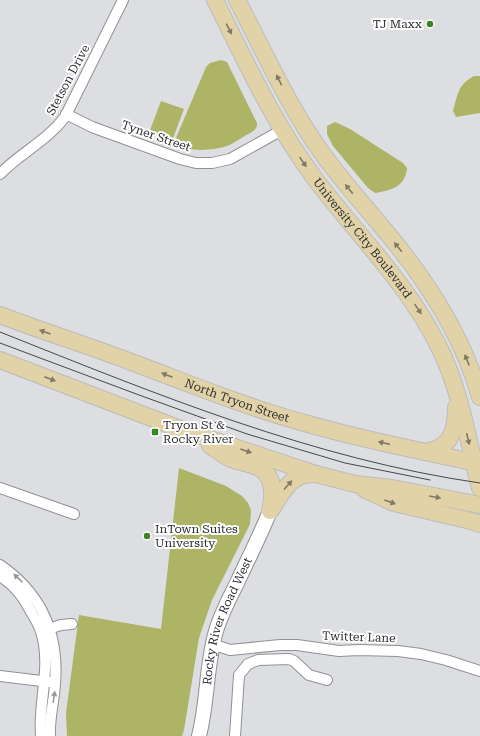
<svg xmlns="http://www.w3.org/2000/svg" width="480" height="736" viewBox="0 0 480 736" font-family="'Roboto Serif',serif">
	<rect width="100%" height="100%" fill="#dddee2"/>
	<g fill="#aeb466">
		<path d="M 221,60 L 227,62 L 255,119 C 257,122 258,125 256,128 C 254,132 247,134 243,137 C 238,140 232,144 227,146 C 214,150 180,155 176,138 L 206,67 L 210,63 Z"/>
		<path d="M 474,76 L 480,76 L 480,113 L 456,117 L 453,111 C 458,95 457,85 474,76 Z"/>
		<polygon points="161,101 184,109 172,141 149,133"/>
		<path d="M 335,122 L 350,129 L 403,163 L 407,168 C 405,187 392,190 375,193 L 368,188 L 333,146 L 327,134 L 327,126 Z"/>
		<polygon points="179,468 226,486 242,496 248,503 251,510 250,524 212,600 199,638 184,730 182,736 67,736 66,713 79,615 161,629"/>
	</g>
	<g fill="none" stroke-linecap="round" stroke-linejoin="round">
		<g stroke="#909195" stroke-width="12">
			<g id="street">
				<polyline points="66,114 92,127 180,159 196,163 212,163 230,159 282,130"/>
				<path d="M 0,174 C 20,153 47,141 65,117 L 123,0"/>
				<polyline points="0,488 74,514"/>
				<path d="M 0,565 C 42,594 59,633 55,684 C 54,702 49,718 50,736"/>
				<path d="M 0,576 C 13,584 23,596 30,610 C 34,617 39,624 41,632 C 52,666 38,701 41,736"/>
				<polyline points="45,630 61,625 72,624"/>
				<polyline points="212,644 230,650 280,645 297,645 339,651 359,650 398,651 421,654 446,660 480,671"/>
				<polyline points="0,676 50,682"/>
				<polyline points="235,736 239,675 248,664 258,660 289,659 294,661 309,675 327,680"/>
			</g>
		</g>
		<g stroke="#909195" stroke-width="16">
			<g id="secondary">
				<path id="s1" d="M 199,736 C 208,701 206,665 216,631 C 221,614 229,599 237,583 C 248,559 260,536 270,511"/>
			</g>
		</g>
		<g stroke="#bcbdbd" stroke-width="18">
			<g id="primary">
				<path id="s2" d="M 215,0 C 245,60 273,122 313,176 C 356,234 408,283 440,349 C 461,392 468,441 480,488"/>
				<path d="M 237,0 C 264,51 288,106 322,153 C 345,185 372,214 396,244 C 433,290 464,340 480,397"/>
				<path id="s3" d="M 0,315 C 44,332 90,346 134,363 C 193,385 251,409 312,425 C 367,441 424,451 480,464"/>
				<polyline points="0,360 183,430 316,474 355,484 392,488 480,505"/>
				<path d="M 210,446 C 217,450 224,456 231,459 C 239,462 247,463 255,466 C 275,473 274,494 270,511"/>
				<path d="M 424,452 C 451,449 456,431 456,407"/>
				<polyline points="364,489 394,503 467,520 480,524"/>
				<path d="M 272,509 C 283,491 291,473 315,474"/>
			</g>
		</g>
		<use href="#street" stroke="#fff" stroke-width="10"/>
		<use href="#secondary" stroke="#fff" stroke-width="14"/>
		<use href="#primary" stroke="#e1d2a7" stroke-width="16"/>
		<g stroke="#464748" stroke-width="1">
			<path d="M 0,332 C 156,394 313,459 480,483"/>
			<polyline points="0,343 139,395 247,434 345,463 430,480"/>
		</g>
	</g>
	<defs><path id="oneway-solid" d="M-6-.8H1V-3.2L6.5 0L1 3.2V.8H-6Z"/></defs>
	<g fill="#7f7966">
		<use href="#oneway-solid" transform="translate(229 29) rotate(63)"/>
		<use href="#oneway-solid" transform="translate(279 80) rotate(-117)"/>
		<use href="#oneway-solid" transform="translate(303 162) rotate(55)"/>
		<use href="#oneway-solid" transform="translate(349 189) rotate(-129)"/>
		<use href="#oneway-solid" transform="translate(398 247) rotate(-129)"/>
		<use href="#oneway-solid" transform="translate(418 309) rotate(56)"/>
		<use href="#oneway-solid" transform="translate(45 332) rotate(-160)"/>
		<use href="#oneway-solid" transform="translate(467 360) rotate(-112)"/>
		<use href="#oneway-solid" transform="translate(167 375) rotate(-159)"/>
		<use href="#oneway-solid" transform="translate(50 379) rotate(21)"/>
		<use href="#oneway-solid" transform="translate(468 439) rotate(77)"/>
		<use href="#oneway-solid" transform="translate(384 443) rotate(-167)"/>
		<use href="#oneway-solid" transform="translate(246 451) rotate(19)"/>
		<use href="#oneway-solid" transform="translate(288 485) rotate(-48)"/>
		<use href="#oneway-solid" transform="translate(435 497) rotate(10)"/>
		<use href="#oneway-solid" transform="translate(390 502) rotate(20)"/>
	</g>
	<g fill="#979898">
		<use href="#oneway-solid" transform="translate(18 578) rotate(-137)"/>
		<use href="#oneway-solid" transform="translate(54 697) rotate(-81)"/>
	</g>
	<g fill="#3d8328" stroke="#fff" stroke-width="1.5">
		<circle cx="430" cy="24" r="4"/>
		<rect x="151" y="428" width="8" height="8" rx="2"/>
		<circle cx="147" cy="536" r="4"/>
	</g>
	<g text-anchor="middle" stroke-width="4" stroke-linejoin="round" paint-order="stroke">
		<g font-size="12" fill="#2f3031" stroke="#fff" text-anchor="start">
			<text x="422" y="28" text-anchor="end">TJ Maxx</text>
			<text x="163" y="429">Tryon St &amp;<tspan x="163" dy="14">Rocky River</tspan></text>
			<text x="155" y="533">InTown Suites<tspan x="155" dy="14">University</tspan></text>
		</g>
		<g font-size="12" fill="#2f3031" stroke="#fff">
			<text transform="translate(68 80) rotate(-62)" y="4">Stetson Drive</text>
			<text transform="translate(156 136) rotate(19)" y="4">Tyner Street</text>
			<text dy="4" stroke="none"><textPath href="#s2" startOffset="281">University City Boulevard</textPath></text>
			<text dy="4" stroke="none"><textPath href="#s3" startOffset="252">North Tryon Street</textPath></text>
			<text dy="4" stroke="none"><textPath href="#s1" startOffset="119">Rocky River Road West</textPath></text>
			<text transform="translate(359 637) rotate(2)" y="4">Twitter Lane</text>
		</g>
	</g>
</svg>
